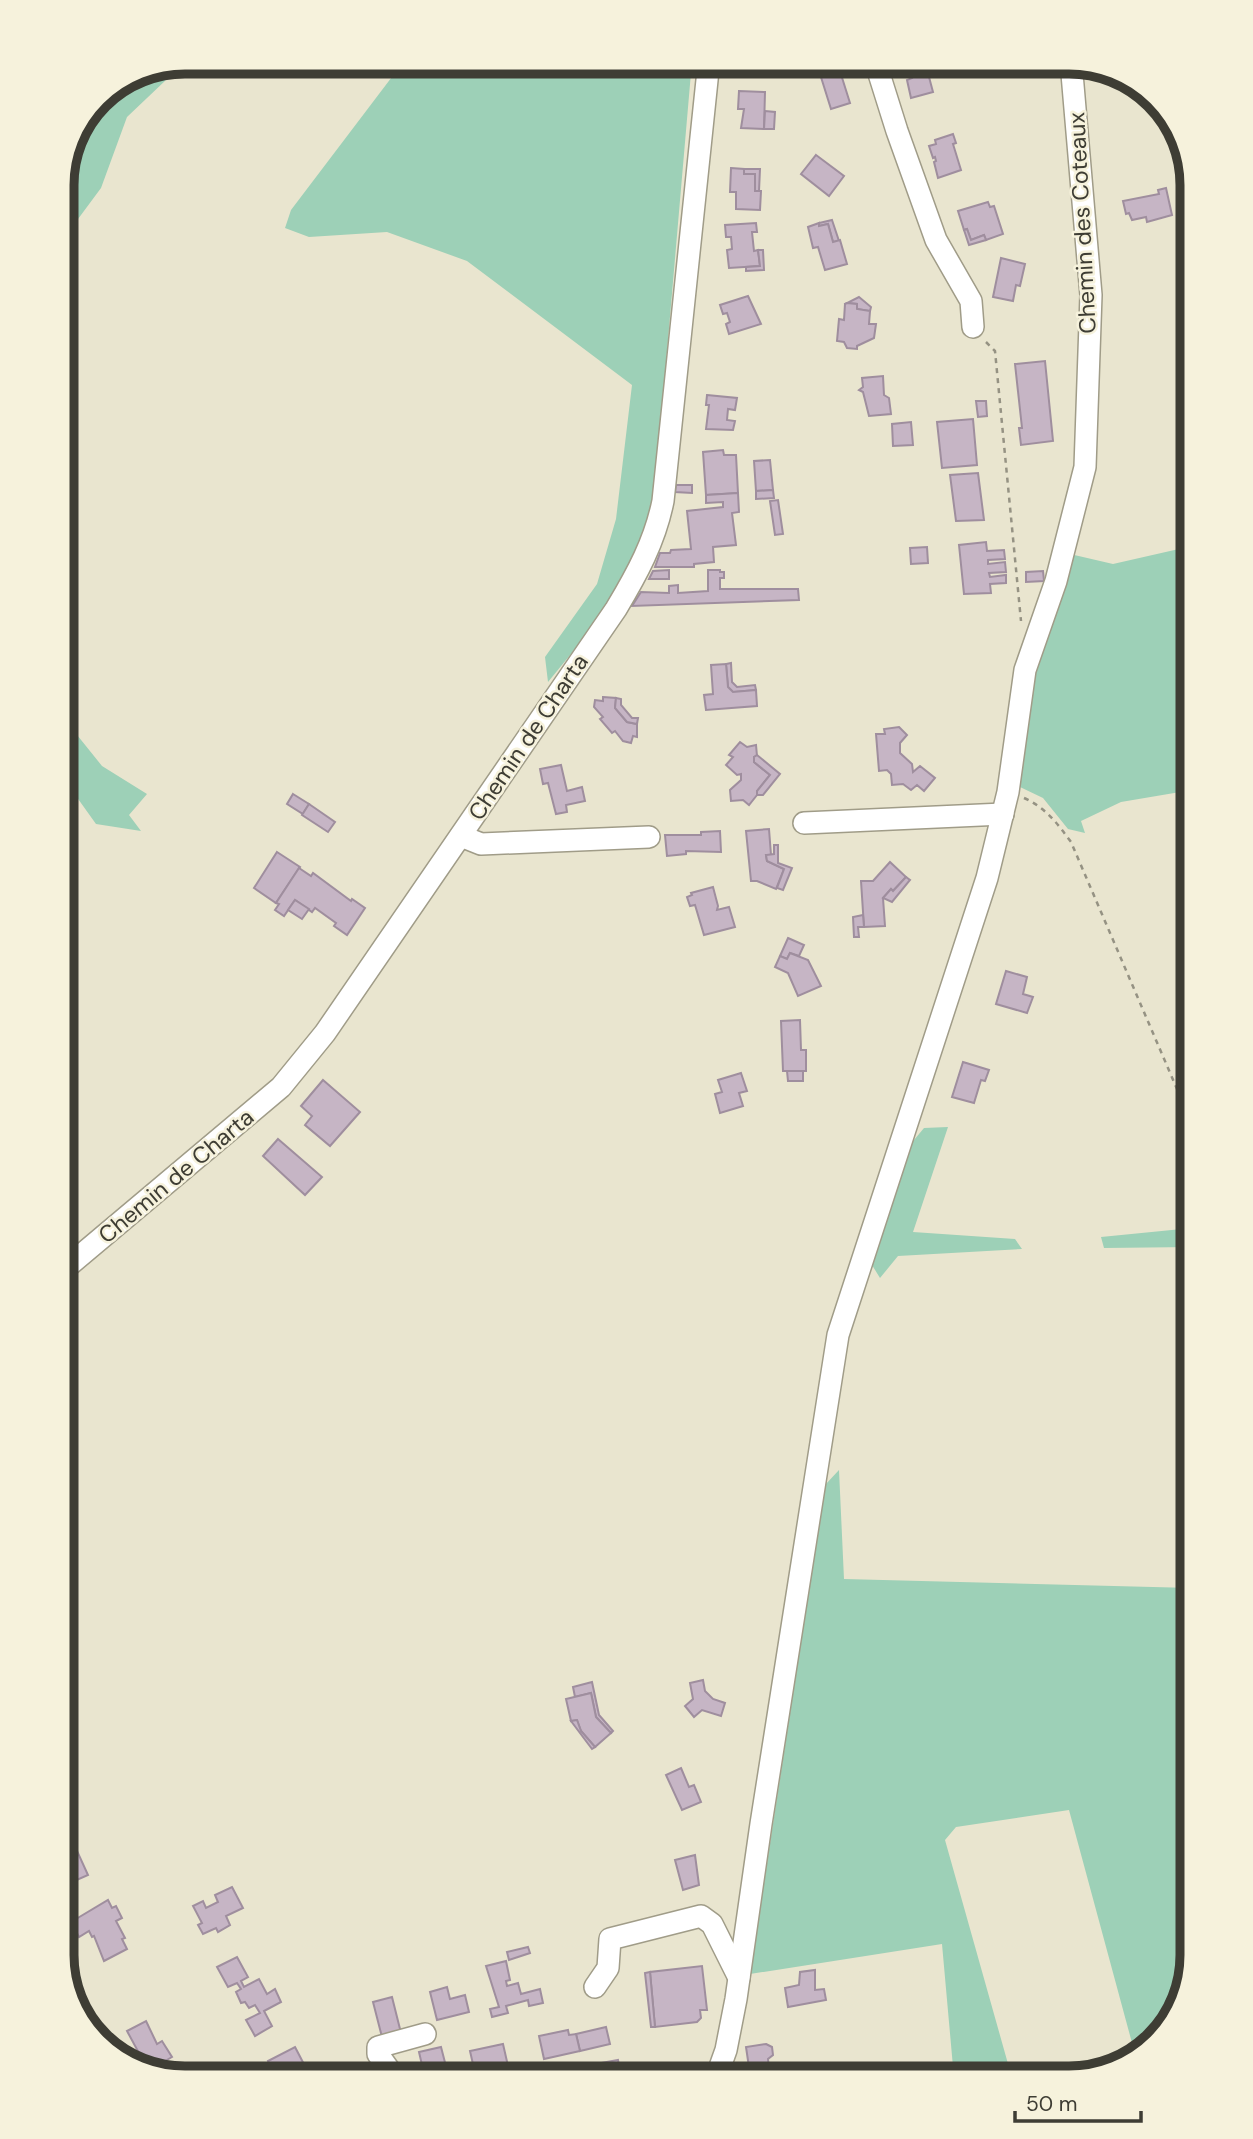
<svg xmlns="http://www.w3.org/2000/svg" width="1253" height="2139" viewBox="0 0 1253 2139" font-family="'DM Sans',sans-serif">
	<rect width="100%" height="100%" fill="#e9e5cf"/>
	<g fill="#9dd0b7">
		<polygon points="186,61 127,117 101,188 61,242 61,176 98,97 137,70"/>
		<polygon points="404,61 692,61 653,514 633,570 602,616 548,682 545,657 597,584 616,519 632,385 467,261 387,232 309,237 285,228 291,210"/>
		<polygon points="1192,546 1192,790 1121,802 1081,821 1085,833 1068,829 1043,798 1020,787 1027,720 1038,654 1070,554 1113,564"/>
		<polygon points="61,715 102,766 147,794 129,815 141,831 96,824 61,775"/>
		<polygon points="948,1127 913,1232 1015,1239 1022,1249 898,1256 880,1278 872,1265 904,1152 924,1128"/>
		<polygon points="1192,1228 1192,1247 1104,1248 1101,1237"/>
		<polygon points="839,1470 844,1579 1192,1588 1192,1955 1171,2023 1135,2054 1069,1810 956,1827 945,1840 1012,2078 954,2078 942,1944 750,1974 825,1485"/>
	</g>
	<g fill="#c6b5c5" stroke="#9f8e9e" stroke-width="2">
		<polygon points="905,61 931,61 935,75 929,77 933,92 911,98 907,80 912,78"/>
		<polygon points="839,68 850,103 831,109 820,74"/>
		<polygon points="739,91 765,92 764,129 741,128 744,109 738,109"/>
		<polygon points="765,111 775,112 774,129 764,129"/>
		<polygon points="953,134 956,143 953,144 961,170 938,178 934,162 936,161 935,157 933,158 929,146 936,144 935,140"/>
		<polygon points="816,155 844,176 829,196 801,174"/>
		<polygon points="731,168 744,169 744,174 755,174 755,191 761,191 760,210 736,209 736,192 730,192"/>
		<polygon points="744,169 760,169 759,191 755,191 755,174 744,174"/>
		<polygon points="1166,188 1172,215 1147,222 1146,217 1132,220 1129,213 1126,214 1123,201 1159,194 1158,190"/>
		<polygon points="988,202 990,207 994,206 1003,234 986,240 984,235 971,240 967,229 964,230 958,211"/>
		<polygon points="832,220 839,241 833,242 828,224 819,226 819,223"/>
		<polygon points="756,223 757,232 752,232 754,251 758,250 760,266 729,268 727,250 732,249 731,237 726,237 725,225"/>
		<polygon points="819,223 819,226 828,224 833,242 840,240 847,264 825,270 818,247 813,248 808,227"/>
		<polygon points="967,229 971,240 984,235 986,240 969,245 964,230"/>
		<polygon points="758,250 763,250 764,270 746,271 746,267 760,266"/>
		<polygon points="1001,258 1025,264 1020,286 1016,285 1013,301 993,297"/>
		<polygon points="748,296 761,324 729,334 726,324 730,322 727,313 723,314 720,305"/>
		<polygon points="859,297 871,307 870,311 857,309 857,304 847,303"/>
		<polygon points="847,303 857,304 857,309 870,311 869,324 876,324 874,338 857,346 857,349 847,348 844,342 837,341 839,319 844,320 845,304"/>
		<polygon points="1045,361 1053,441 1021,445 1019,428 1022,428 1015,364"/>
		<polygon points="883,376 884,395 889,398 891,414 869,416 863,392 859,390 863,387 862,378"/>
		<polygon points="707,395 737,398 735,410 728,409 727,420 735,421 733,430 706,429 709,405 706,405"/>
		<polygon points="976,401 986,401 987,416 978,417"/>
		<polygon points="973,419 977,465 942,468 937,422"/>
		<polygon points="911,422 913,445 893,446 892,424"/>
		<polygon points="723,450 724,455 736,455 738,493 706,495 703,452"/>
		<polygon points="770,460 773,490 756,491 754,461"/>
		<polygon points="978,473 984,520 956,521 950,475"/>
		<polygon points="676,485 692,485 692,493 675,492"/>
		<polygon points="773,490 774,498 756,499 756,491"/>
		<polygon points="738,493 739,512 732,513 736,545 713,547 714,562 694,564 694,567 655,567 660,553 670,553 671,550 691,549 687,511 723,507 723,502 706,503 706,495"/>
		<polygon points="778,500 783,534 775,535 770,501"/>
		<polygon points="986,542 987,551 1004,550 1005,559 988,560 988,564 1005,562 1006,572 989,573 990,577 1006,575 1006,583 990,584 991,593 964,594 959,545"/>
		<polygon points="927,547 928,563 911,564 910,548"/>
		<polygon points="669,570 669,579 649,579 653,571"/>
		<polygon points="708,570 720,570 720,572 724,572 724,578 720,578 720,589 798,589 799,600 632,606 641,592 669,593 669,586 678,585 678,593 708,591"/>
		<polygon points="1043,571 1044,581 1026,582 1026,572"/>
		<polygon points="731,663 732,682 737,687 755,685 756,690 733,692 728,687 726,664"/>
		<polygon points="726,664 728,687 733,692 756,690 757,706 706,710 704,695 713,694 711,665"/>
		<polygon points="603,697 616,698 615,708 627,722 637,724 637,737 633,736 631,743 623,741 615,731 612,733 600,719 603,717 594,707 595,700 603,701"/>
		<polygon points="616,698 621,699 621,705 632,718 638,718 637,724 627,722 615,708"/>
		<polygon points="899,727 907,735 900,743 900,753 912,764 913,772 920,766 935,778 924,791 917,785 911,790 903,784 892,785 891,774 887,770 879,771 876,734 885,734 884,729"/>
		<polygon points="740,742 747,747 756,745 757,756 754,757 754,762 770,775 757,791 757,795 749,805 743,800 731,801 730,790 741,780 741,774 737,775 726,765 733,757 729,755"/>
		<polygon points="757,755 780,774 763,795 757,795 757,791 770,775 754,762 754,757"/>
		<polygon points="561,765 567,791 582,787 585,801 566,805 567,812 556,814 548,783 543,784 540,769"/>
		<polygon points="293,794 309,804 303,814 287,804"/>
		<polygon points="309,804 335,822 328,832 302,815"/>
		<polygon points="769,829 771,855 766,855 767,861 784,869 776,889 757,881 751,881 746,831"/>
		<polygon points="720,831 721,852 686,851 686,854 667,856 665,835 701,835 701,832"/>
		<polygon points="774,845 778,845 778,863 792,868 783,890 777,888 784,869 767,861 766,855 774,854"/>
		<polygon points="277,852 300,867 276,903 254,888"/>
		<polygon points="890,862 906,877 893,891 891,889 883,898 885,926 864,927 861,881 873,881"/>
		<polygon points="299,868 311,876 313,873 351,901 352,899 365,908 347,935 334,926 336,923 315,908 312,912 295,900 284,916 275,910 279,904 276,903"/>
		<polygon points="906,877 910,880 892,902 883,898 891,889 893,891"/>
		<polygon points="713,887 718,906 717,910 729,907 735,927 704,935 695,905 690,906 687,897 692,895 691,893"/>
		<polygon points="295,900 309,909 302,919 288,910"/>
		<polygon points="863,915 864,927 858,927 859,937 854,937 853,917"/>
		<polygon points="788,938 804,945 799,956 790,953 787,959 780,956"/>
		<polygon points="790,953 808,960 821,986 798,996 788,973 775,967 780,956 787,959"/>
		<polygon points="1006,971 1027,977 1023,994 1033,997 1027,1013 996,1004"/>
		<polygon points="800,1020 801,1050 806,1050 806,1071 783,1071 781,1021"/>
		<polygon points="963,1062 989,1070 985,1081 981,1080 974,1103 952,1097"/>
		<polygon points="803,1071 803,1081 788,1081 787,1071"/>
		<polygon points="741,1073 747,1091 739,1093 743,1106 720,1113 715,1094 722,1092 718,1080"/>
		<polygon points="323,1080 360,1112 330,1146 305,1125 312,1116 301,1106"/>
		<polygon points="278,1139 322,1177 305,1195 263,1156"/>
		<polygon points="703,1680 705,1691 713,1699 725,1703 721,1716 702,1710 694,1717 685,1706 693,1699 690,1683"/>
		<polygon points="592,1682 599,1715 613,1731 611,1733 596,1717 591,1693 575,1697 573,1687"/>
		<polygon points="591,1693 596,1717 611,1733 595,1747 581,1731 577,1720 571,1721 566,1699"/>
		<polygon points="577,1720 581,1731 595,1747 592,1749 571,1721"/>
		<polygon points="681,1768 689,1787 694,1785 701,1802 682,1810 666,1775"/>
		<polygon points="61,1831 69,1844 73,1842 88,1875 61,1887"/>
		<polygon points="695,1855 699,1885 683,1890 675,1860"/>
		<polygon points="232,1887 243,1908 226,1916 230,1925 218,1932 216,1928 203,1934 198,1925 202,1923 193,1906 203,1901 206,1908 218,1902 215,1895"/>
		<polygon points="108,1900 112,1908 116,1906 122,1918 116,1921 125,1938 122,1939 127,1949 104,1961 94,1936 92,1937 89,1931 79,1937 71,1922"/>
		<polygon points="528,1947 530,1953 509,1960 507,1952"/>
		<polygon points="237,1957 248,1977 241,1981 244,1987 259,1979 267,1994 275,1989 281,2002 264,2011 272,2026 255,2036 246,2020 260,2013 255,2005 249,2008 245,2002 241,2003 236,1992 241,1989 237,1983 228,1987 217,1967"/>
		<polygon points="506,1961 510,1980 506,1981 507,1986 518,1983 521,1994 540,1989 543,2003 529,2006 528,2000 506,2006 508,2013 492,2017 490,2009 499,2007 486,1966"/>
		<polygon points="702,1966 707,2010 700,2010 701,2018 697,2022 655,2027 650,1972"/>
		<polygon points="815,1970 815,1990 824,1989 826,2000 788,2007 785,1988 799,1985 800,1972"/>
		<polygon points="650,1972 655,2027 651,2027 645,1973"/>
		<polygon points="447,1987 450,1999 465,1995 469,2012 437,2020 430,1992"/>
		<polygon points="392,1997 401,2033 382,2037 373,2002"/>
		<polygon points="146,2021 157,2044 162,2041 172,2057 151,2069 147,2068 127,2031"/>
		<polygon points="606,2027 610,2044 580,2051 576,2034"/>
		<polygon points="568,2030 569,2035 576,2034 580,2051 544,2059 539,2036"/>
		<polygon points="503,2044 508,2066 475,2073 470,2051"/>
		<polygon points="766,2044 772,2047 773,2055 768,2059 770,2078 754,2078 753,2074 750,2074 746,2047"/>
		<polygon points="295,2047 307,2070 314,2066 320,2076 287,2078 281,2067 273,2072 268,2061"/>
		<polygon points="441,2047 449,2078 425,2078 419,2052"/>
		<polygon points="618,2060 621,2078 595,2078 594,2074 603,2071 601,2063"/>
	</g>
	<g fill="none" stroke-linecap="round" stroke-linejoin="round">
		<g stroke="#a09c88" stroke-width="24">
			<g id="minor">
				<polyline points="875,61 897,131 936,240 971,301 973,327"/>
				<polyline points="804,823 1003,814"/>
				<polyline points="461,836 481,844 649,837"/>
				<path d="M 61,1272 L 281,1087 L 325,1033 L 616,609 C 637,574 655,541 663,501 L 709,61"/>
				<polyline points="595,1987 608,1968 610,1939 701,1916 712,1924 739,1978"/>
				<polyline points="395,2078 378,2054 378,2047 425,2034"/>
				<polyline points="716,2078 726,2050 736,1999 761,1824 838,1335 987,878 1008,792 1025,670 1056,581 1085,467 1091,295 1071,62"/>
			</g>
		</g>
		<g stroke="#959283" stroke-width="2.5" stroke-dasharray="5 5" stroke-linecap="butt">
			<polyline points="986,342 995,351 1021,621"/>
			<path d="M 1024,798 C 1046,808 1057,823 1071,842 L 1192,1124"/>
		</g>
		<use href="#minor" stroke="#fff" stroke-width="21"/>
	</g>
	<g text-anchor="middle" stroke-width="5" stroke-linejoin="round" paint-order="stroke">
		<g font-size="23" fill="#3e3d34" stroke="#f6f2dc">
			<text transform="translate(1082 223) rotate(-93)" y="8">Chemin des Coteaux</text>
			<text transform="translate(528 737) rotate(-56)" y="8">Chemin de Charta</text>
			<text transform="translate(176 1176) rotate(-40)" y="8">Chemin de Charta</text>
		</g>
	</g>
	<path d="M0 0H1253V2139H0ZM185 74H1069A111 111 0 0 1 1180 185V1955A111 111 0 0 1 1069 2066H185A111 111 0 0 1 74 1955V185A111 111 0 0 1 185 74Z" fill="#f6f2dc" fill-rule="evenodd"/>
	<path fill="none" stroke="#3e3d34" stroke-width="9" d="M185 74H1069A111 111 0 0 1 1180 185V1955A111 111 0 0 1 1069 2066H185A111 111 0 0 1 74 1955V185A111 111 0 0 1 185 74Z"/>
	<path d="M1015 2111v10h126v-10" fill="none" stroke="#3e3d34" stroke-width="3.5"/>
	<text x="1026" y="2111" font-size="21" fill="#3e3d34" stroke="#f6f2dc" stroke-width="5" paint-order="stroke">50 m</text>
</svg>
